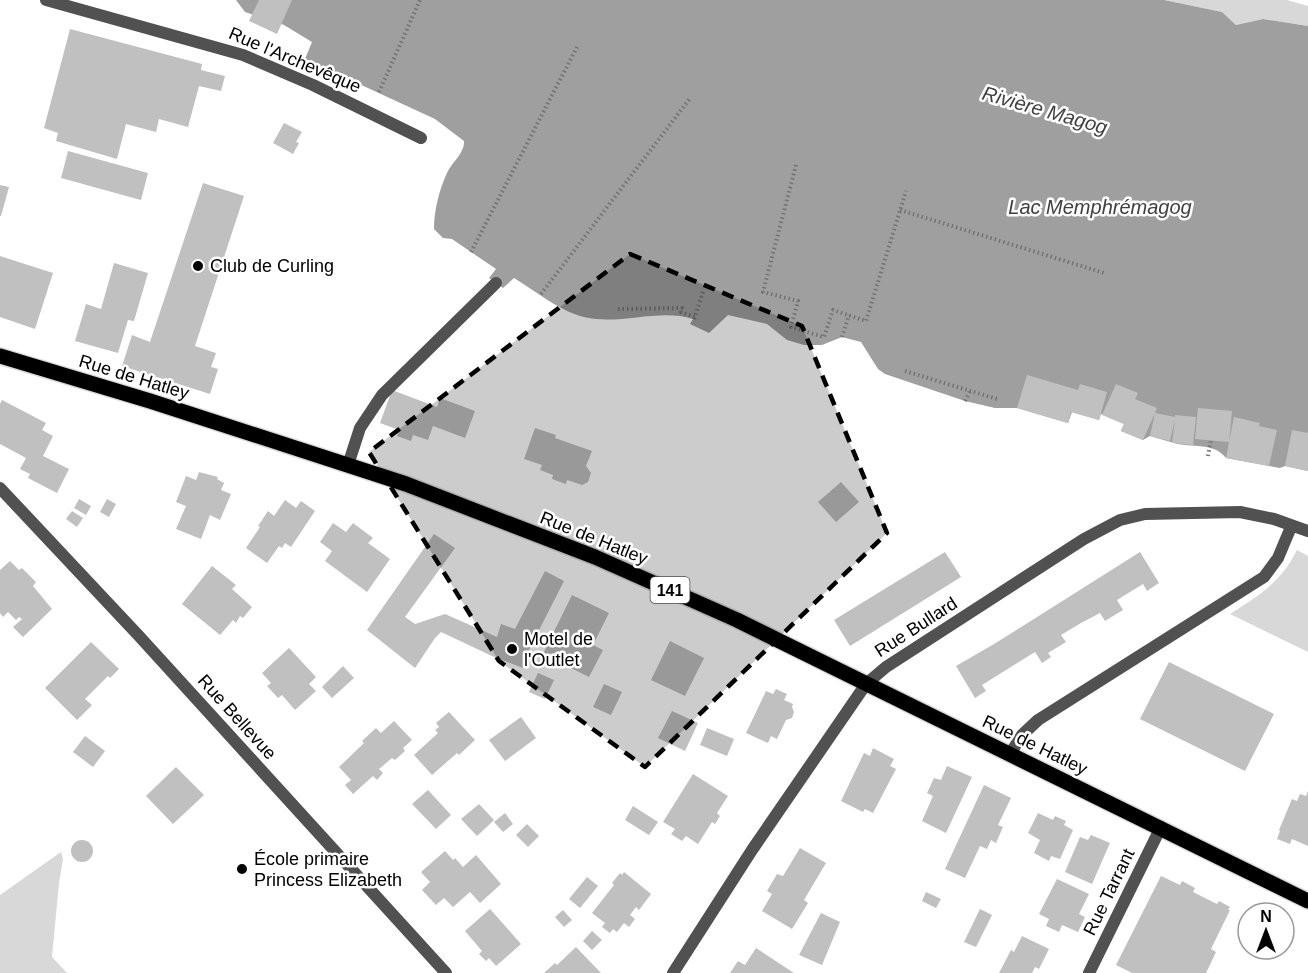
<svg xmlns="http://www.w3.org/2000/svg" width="1308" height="973" viewBox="0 0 1308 973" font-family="Arial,sans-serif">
	<rect width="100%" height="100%" fill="#fff"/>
	<g fill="#d8d8d8">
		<polygon points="1164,0 1287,0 1308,6 1308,26 1263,19 1236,25 1222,12"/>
		<path d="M 1297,550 L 1308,556 L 1308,652 L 1230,614 C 1261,594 1280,583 1297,550 Z"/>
		<polygon points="61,852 63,859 59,883 52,957 67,973 0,973 0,895"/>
	</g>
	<path fill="#9f9f9f" d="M 236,0 L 1164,0 L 1222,12 L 1236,25 L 1263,19 L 1308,26 L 1308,471 L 1285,466 L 1280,468 L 1226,458 C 1214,442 1191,448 1174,443 C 1166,441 1158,438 1150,436 L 1143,440 L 1121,431 L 1124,424 L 1101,414 L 1099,420 L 1072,412 L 1068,423 L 1017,408 L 995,408 L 965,401 L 885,374 L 878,369 L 861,342 L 842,337 L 822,345 L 804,345 L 787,340 L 767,324 L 728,315 L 709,333 L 690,324 L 693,319 C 662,309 629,322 596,319 C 566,317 539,293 514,278 L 503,288 L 489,278 L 496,269 L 452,239 L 443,238 L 434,229 C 434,211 439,190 447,173 C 452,162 465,153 464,141 L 435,119 L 305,59 L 312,42 L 284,25 L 245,12 Z"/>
	<g fill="#c0c0c0">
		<polygon points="259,0 292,0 277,34 249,21"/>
		<polygon points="70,29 202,64 201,70 225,76 221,91 199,86 188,127 159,119 156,132 126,124 117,159 56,141 58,133 44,128"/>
		<polygon points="284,123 302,132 296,142 299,143 293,154 273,143"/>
		<polygon points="68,151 148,173 141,200 61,178"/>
		<polygon points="203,183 244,196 195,346 216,353 211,367 218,369 210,394 122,366 132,335 150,342"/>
		<polygon points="0,185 9,187 1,216 0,216"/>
		<polygon points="0,256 53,273 35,329 0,317"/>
		<polygon points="114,263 148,273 134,321 128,320 118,353 75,341 86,304 101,309"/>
		<polygon points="1027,375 1078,390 1080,384 1107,392 1099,420 1071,412 1068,423 1017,408"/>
		<polygon points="1116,384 1138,393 1135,399 1157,408 1155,413 1175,417 1175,415 1196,417 1193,445 1172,443 1175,419 1170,441 1150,436 1155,413 1143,440 1121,431 1124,424 1102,415"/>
		<polygon points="392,390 437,407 440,398 475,411 465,438 433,426 428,440 413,435 411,441 397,436 399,430 380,423"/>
		<polygon points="2,400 46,423 42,430 53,436 43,456 69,469 57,493 28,478 30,474 20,469 26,458 0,444 0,404"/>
		<polygon points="1198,408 1232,411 1229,442 1234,417 1260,423 1259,426 1277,430 1269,466 1226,458 1229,442 1195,439"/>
		<polygon points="535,428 556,435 555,438 592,451 586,466 591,473 588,482 582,485 567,480 566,484 552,479 553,475 540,470 542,465 524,459"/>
		<polygon points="1292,430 1308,433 1308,471 1285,466"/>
		<polygon points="199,472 218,477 217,479 224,483 221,490 231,494 220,520 210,515 201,539 176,529 186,506 176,502 186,476 196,480"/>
		<polygon points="841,482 859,502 836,522 818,502"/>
		<polygon points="79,499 91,506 86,515 74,508"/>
		<polygon points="107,499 116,504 109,517 100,512"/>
		<polygon points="285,500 296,508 301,501 315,511 291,547 285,543 282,548 279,546 267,563 246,548 260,527 258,526 268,511 274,516"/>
		<polygon points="72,511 83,518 77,527 66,519"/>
		<polygon points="333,523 346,532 353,523 373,538 368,543 390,559 367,592 325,561 332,551 320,542"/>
		<polygon points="434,534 455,548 405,617 415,624 445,614 497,637 501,624 515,629 545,571 564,581 534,640 533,639 523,668 492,656 441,632 435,638 415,668 367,630"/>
		<polygon points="945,552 961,577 850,646 834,620"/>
		<polygon points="1140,552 1159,583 1147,591 1143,584 1117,600 1123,610 1105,621 1100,613 1081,623 1061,635 1066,642 1048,653 1051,657 1042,663 1035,652 982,685 986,691 975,698 956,666 994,644"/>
		<polygon points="10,561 19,570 22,568 36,582 33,586 52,609 23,637 13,627 22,619 19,617 16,620 8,612 3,617 0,613 0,570"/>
		<polygon points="212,566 236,585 232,589 252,607 243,618 240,616 236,623 233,620 220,635 182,604"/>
		<polygon points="572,595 609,613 593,645 603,650 589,677 543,654"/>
		<polygon points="670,641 704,658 685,696 651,680"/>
		<polygon points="91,642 119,669 110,678 108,676 85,699 92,705 77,720 45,688"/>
		<polygon points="289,648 316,677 309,684 316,691 295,710 282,695 278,698 267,686 271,683 262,673"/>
		<polygon points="1169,662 1274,714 1245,771 1140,719"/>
		<polygon points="343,666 354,678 332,698 322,687"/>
		<polygon points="538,673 554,680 545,699 529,692"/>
		<polygon points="604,684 622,692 611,715 593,707"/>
		<polygon points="776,689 787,694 784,700 793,704 792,707 794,712 792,718 786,720 777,739 771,736 768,743 746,733 766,691 773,694"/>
		<polygon points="672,711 698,723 685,751 658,738"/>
		<polygon points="449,712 475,740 459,755 457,753 432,775 414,755 438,733 435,730 439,727 436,723"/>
		<polygon points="521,717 536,738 505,761 489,740"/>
		<polygon points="394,721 412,740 403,748 405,751 395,760 392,758 379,769 383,773 377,780 373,776 353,794 345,785 351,780 339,767 364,743 362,741 376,728 381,733"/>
		<polygon points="707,728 734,739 727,756 700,745"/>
		<polygon points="85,736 105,751 93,767 73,752"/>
		<polygon points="873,748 894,759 890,766 896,769 873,813 865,809 863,812 841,801 864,753 870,756"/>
		<polygon points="947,766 972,777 946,833 922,821 933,796 927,793 934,778 941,780"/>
		<polygon points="176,767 204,795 173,824 146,796"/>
		<polygon points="693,774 728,796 717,813 720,816 715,824 712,822 698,844 686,836 682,841 671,834 675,829 663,822"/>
		<polygon points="984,785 1011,798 998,825 1003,827 996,843 991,840 987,849 980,846 965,878 945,869"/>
		<polygon points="428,790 451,815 436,829 412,804"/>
		<polygon points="1308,791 1308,846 1292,839 1290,844 1277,839 1280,831 1279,830 1292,799 1297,801 1300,794 1306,796"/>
		<polygon points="479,804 494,820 477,836 461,819"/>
		<polygon points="633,806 658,822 649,835 625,820"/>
		<polygon points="505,813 513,824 503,832 494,822"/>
		<polygon points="1038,813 1053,820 1055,816 1066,821 1064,825 1073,830 1060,859 1051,856 1049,861 1034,853 1040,840 1028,833"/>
		<polygon points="527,824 539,836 528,847 516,835"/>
		<polygon points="1091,835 1110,843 1092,884 1065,872 1080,837 1088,840"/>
		<circle cx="82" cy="851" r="11"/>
		<polygon points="800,848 826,863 804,900 808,903 792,929 762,911 772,894 767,891 777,874 783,876"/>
		<polygon points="445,851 453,860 455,858 463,867 476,855 501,884 480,903 470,892 453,907 444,898 436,905 422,890 430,882 421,872"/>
		<polygon points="624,872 651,894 639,910 636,907 630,915 635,919 629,927 624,923 617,932 613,929 610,933 602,927 605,923 592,913 614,885 612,883 620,873 622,875"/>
		<polygon points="1161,876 1180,885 1182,881 1195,888 1193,892 1217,904 1219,901 1230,907 1228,910 1230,910 1211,949 1216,952 1206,973 1132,973 1116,965"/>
		<polygon points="587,877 598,886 580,908 569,899"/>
		<polygon points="1057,879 1089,894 1079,914 1085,917 1078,932 1062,925 1059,932 1046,926 1049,919 1039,914"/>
		<polygon points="926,892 941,899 936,908 922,901"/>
		<polygon points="490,909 521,944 496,966 489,958 486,961 479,954 482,951 465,931"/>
		<polygon points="980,909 992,915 976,947 964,942"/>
		<polygon points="563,910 572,920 564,927 555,917"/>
		<polygon points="821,913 840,922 822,965 799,955"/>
		<polygon points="592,931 602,940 592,950 583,941"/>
		<polygon points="1022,936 1049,949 1039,969 1035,967 1032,973 999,973 1011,950 1014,952"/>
		<polygon points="576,947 601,973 544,973 555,963 557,965"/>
		<polygon points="756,948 794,973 730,973 738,961 745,965"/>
	</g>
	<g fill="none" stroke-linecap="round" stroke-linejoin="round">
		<g stroke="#dbdbdb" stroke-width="18">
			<polyline id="primary" points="0,356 150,401 406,484 595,557 737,620 1308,901"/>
		</g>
		<g stroke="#737373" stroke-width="4" stroke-dasharray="1.5 3" stroke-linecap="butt">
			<polyline points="379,92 420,0"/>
			<polyline points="796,165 763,292 798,301 791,327 824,337 833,310 866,321 906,191"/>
			<polyline points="900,210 1104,273"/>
			<polyline points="471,252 577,47"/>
			<polyline points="541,294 691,97"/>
			<polyline points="618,309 682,308 681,312 695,317"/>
			<polyline points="694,319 704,289"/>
			<polyline points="842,337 849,315"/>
			<polyline points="905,371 997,399"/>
			<polyline points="965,401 970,391"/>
			<polyline points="1208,456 1211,440"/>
		</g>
		<g stroke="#515151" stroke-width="12">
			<polyline points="348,465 360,428 382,395 496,283"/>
			<polyline points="1010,754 1022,735 1038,720 1264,577 1278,558 1291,527"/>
		</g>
		<g stroke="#515151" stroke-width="12">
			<polyline points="46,0 243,55 313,85 421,138"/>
			<polyline points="0,488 139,636 446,973"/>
			<polyline points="673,973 752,850 866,684 886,667 1084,539 1120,520 1145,514 1240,512 1274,519 1308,531"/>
			<polyline points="1089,973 1161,827"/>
		</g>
		<use href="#primary" stroke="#000" stroke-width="15"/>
	</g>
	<path fill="#000" fill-opacity="0.2" stroke="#000" stroke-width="4.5" stroke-dasharray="12 8" stroke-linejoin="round" d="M 630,254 L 802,326 L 887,533 L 645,767 L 499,661 L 369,452 Z"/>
	<g fill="#000" stroke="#fff" stroke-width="2">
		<circle cx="198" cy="266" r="6"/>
		<circle cx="512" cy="649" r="6"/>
		<circle cx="242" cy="869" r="6"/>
	</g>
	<g text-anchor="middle" stroke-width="5" stroke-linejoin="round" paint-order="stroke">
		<rect fill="#fff" stroke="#4c4c4c" stroke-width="1.5" x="650.5" y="577" width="39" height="26" rx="4.5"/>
		<g font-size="16" font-weight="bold" fill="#000">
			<text x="670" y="596">141</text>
		</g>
		<g font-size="18" fill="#000" stroke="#fff">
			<text transform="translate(295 60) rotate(23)" y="6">Rue l'Archevêque</text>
			<text transform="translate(134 377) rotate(17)" y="6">Rue de Hatley</text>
			<text transform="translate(594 538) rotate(22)" y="6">Rue de Hatley</text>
			<text transform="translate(916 627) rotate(-33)" y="6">Rue Bullard</text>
			<text transform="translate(237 717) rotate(48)" y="6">Rue Bellevue</text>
			<text transform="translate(1035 745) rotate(26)" y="6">Rue de Hatley</text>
			<text transform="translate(1109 892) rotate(-64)" y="6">Rue Tarrant</text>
		</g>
		<g font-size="18" fill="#000" stroke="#fff" text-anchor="start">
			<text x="210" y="272">Club de Curling</text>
			<text x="524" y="645">Motel de<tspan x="524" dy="21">l'Outlet</tspan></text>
			<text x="254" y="865">École primaire<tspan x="254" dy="21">Princess Elizabeth</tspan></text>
		</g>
		<g font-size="20" font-style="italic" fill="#404040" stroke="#fff">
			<text transform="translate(1045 110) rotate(16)" y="7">Rivière Magog</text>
			<text x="1100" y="214">Lac Memphrémagog</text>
		</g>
	</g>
	<g transform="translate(1266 931)"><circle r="28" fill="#ffffff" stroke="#999999" stroke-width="1.5"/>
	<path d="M0-4.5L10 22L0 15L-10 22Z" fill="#000000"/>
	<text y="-9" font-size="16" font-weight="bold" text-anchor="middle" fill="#000000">N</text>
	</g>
</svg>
